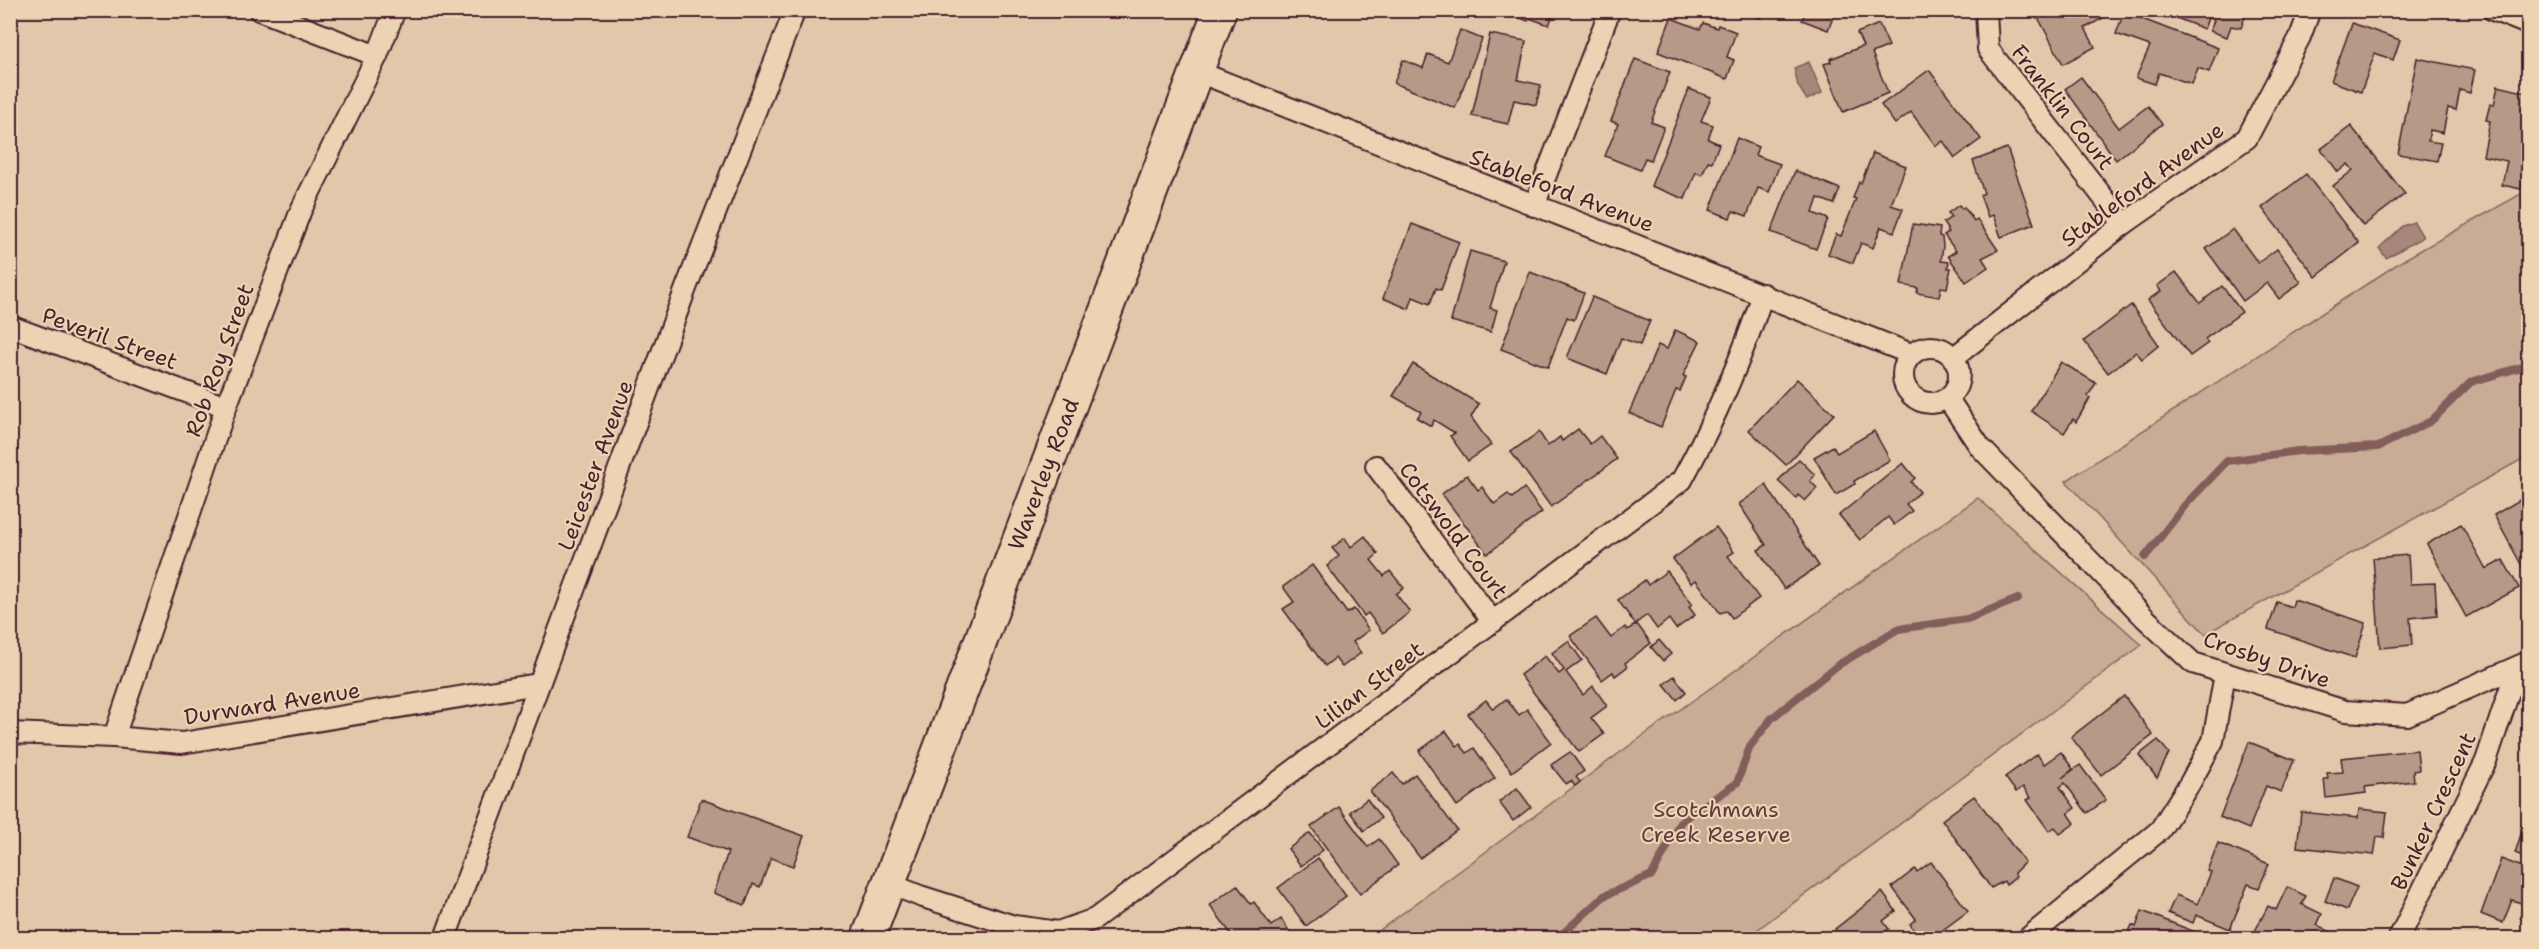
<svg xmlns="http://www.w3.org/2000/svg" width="2539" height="949" viewBox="0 0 2539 949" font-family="'Shantell Sans',sans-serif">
	<rect width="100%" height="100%" fill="#e1c8ab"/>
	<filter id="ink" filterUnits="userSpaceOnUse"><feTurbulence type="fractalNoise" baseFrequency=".0167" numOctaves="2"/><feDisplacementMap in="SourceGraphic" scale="12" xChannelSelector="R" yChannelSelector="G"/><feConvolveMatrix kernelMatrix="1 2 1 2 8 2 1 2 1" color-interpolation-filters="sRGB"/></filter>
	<g filter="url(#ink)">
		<g fill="#c8ac95" stroke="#896660" stroke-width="1.5">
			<polygon points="2528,190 2528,456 2205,634 2066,481 2405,259"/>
			<polygon points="1978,498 2142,645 1746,938 1369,938 1633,743"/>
		</g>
		<g fill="#a7877a" stroke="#825d5a" stroke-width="1.5">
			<polygon points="1809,62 1822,93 1807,100 1798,86 1794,68"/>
			<polygon points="2414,222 2423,237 2386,258 2379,248 2403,226"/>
		</g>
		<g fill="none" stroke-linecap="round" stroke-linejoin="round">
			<g stroke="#825d5a" stroke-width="8">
				<polyline points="2145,557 2186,504 2227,461 2298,451 2378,447 2431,421 2471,382 2528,365"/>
				<polyline points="1558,938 1604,896 1652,875 1681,821 1737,783 1750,746 1772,718 1838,665 1898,629 1967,619 2018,599"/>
			</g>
		</g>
		<g fill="#b79987" stroke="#4a1f2b" stroke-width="1.5">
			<polygon points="1511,10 1555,10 1549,25 1529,18 1528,21 1510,14"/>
			<polygon points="1736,10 1764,10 1761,18"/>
			<polygon points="1806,10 1836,10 1828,30 1802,20"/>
			<polygon points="2034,10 2099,10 2103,18 2085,28 2095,47 2063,64"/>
			<polygon points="2176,10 2247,10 2247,11 2241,28 2231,26 2227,37 2210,31 2214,20 2208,18 2204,29 2174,17"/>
			<polygon points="2124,12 2218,48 2209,72 2198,68 2192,84 2159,73 2155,84 2136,78 2150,46 2116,34"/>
			<polygon points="1671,18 1700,29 1703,23 1717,28 1718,25 1736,32 1727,57 1734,60 1727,79 1658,52"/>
			<polygon points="2352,23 2400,40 2393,60 2375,53 2361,92 2331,81"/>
			<polygon points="1879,24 1889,46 1872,53 1888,93 1843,112 1824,64 1831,62 1830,59 1863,46 1857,33"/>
			<polygon points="1460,30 1482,39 1455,108 1394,83 1403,60 1423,68 1428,54 1448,62"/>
			<polygon points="1490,34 1526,41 1518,80 1541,85 1536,105 1514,100 1508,124 1472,116"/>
			<polygon points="2417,58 2475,70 2470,93 2460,90 2456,110 2448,108 2443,133 2430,130 2428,141 2441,143 2437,161 2398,154"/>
			<polygon points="1635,59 1670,72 1651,122 1664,127 1651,160 1645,158 1640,170 1605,156 1618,124 1611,121"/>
			<polygon points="1929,70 1981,139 1955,158 1943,141 1936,146 1911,112 1895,124 1881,105"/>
			<polygon points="2081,77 2119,128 2148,106 2162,124 2116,160 2065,89"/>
			<polygon points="2498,86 2528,93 2528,156 2521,189 2502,185 2507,161 2483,156 2490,121 2486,120 2490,104 2494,105"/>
			<polygon points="1689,89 1711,97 1701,121 1713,125 1708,139 1719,144 1712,162 1708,161 1702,175 1696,172 1685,199 1651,186"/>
			<polygon points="2351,126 2405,194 2363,226 2333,186 2353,170 2348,164 2338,172 2321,149"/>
			<polygon points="1737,138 1758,147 1755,155 1780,164 1769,192 1758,188 1747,216 1733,211 1730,218 1710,210"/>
			<polygon points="2007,148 2034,224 2001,237 1993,215 1988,217 1980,195 1984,193 1973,161"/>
			<polygon points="1873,153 1906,166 1891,205 1903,209 1894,232 1881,227 1873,248 1861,243 1853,263 1828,254 1836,234 1841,236 1856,199 1853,198 1859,182 1861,183"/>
			<polygon points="1795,171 1840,189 1834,204 1818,198 1813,213 1828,219 1816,249 1771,232"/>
			<polygon points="2306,174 2359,243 2316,277 2262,208"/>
			<polygon points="1959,205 1962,209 1964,207 1974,221 1977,219 1998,250 1982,258 1988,267 1966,282 1948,256 1956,251 1944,235 1949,232 1943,223 1951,217 1948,213"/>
			<polygon points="1412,224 1459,242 1441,290 1436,288 1430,304 1413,297 1409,309 1383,298"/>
			<polygon points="1913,224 1940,228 1939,236 1942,237 1943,246 1941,261 1949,262 1948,268 1951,268 1947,288 1941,287 1939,297 1917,293 1918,288 1901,285"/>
			<polygon points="2233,229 2258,263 2277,249 2301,282 2279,299 2267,283 2243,301 2206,249"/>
			<polygon points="1470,251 1504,261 1490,308 1497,310 1491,332 1451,321"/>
			<polygon points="1530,272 1584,293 1574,320 1567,317 1548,367 1501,349"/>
			<polygon points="2176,272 2200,303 2222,286 2242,312 2205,339 2208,343 2190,356 2148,300 2161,291 2157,286"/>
			<polygon points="1592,297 1650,321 1640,345 1621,338 1607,374 1567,358"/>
			<polygon points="2131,305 2159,345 2142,359 2136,352 2108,373 2084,341"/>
			<polygon points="1675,330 1700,341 1683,376 1686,377 1680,391 1676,390 1661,427 1629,413 1658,345 1667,349"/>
			<polygon points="2061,362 2096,383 2088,396 2090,398 2076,422 2073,419 2064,433 2031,411"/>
			<polygon points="1413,364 1479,404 1471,417 1491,445 1468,461 1450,436 1455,433 1434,420 1431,426 1417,418 1421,412 1393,396"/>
			<polygon points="1797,379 1834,414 1786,465 1749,430"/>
			<polygon points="1578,429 1590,444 1600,436 1617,459 1551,507 1511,452 1539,432 1548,446 1560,437 1562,441"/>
			<polygon points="1874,431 1890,460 1854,481 1855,484 1836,495 1814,457 1833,446 1837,453"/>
			<polygon points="1799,459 1815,475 1810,481 1817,488 1805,501 1798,495 1796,498 1778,481"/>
			<polygon points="1903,463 1915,478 1911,482 1920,492 1906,504 1912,511 1894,525 1888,517 1860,540 1839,515"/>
			<polygon points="1467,475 1478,490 1482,487 1494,504 1508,494 1512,498 1524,488 1542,512 1487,554 1442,494"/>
			<polygon points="1766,485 1819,566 1784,589 1758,550 1766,545 1739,504"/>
			<polygon points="2528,495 2528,577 2494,515"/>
			<polygon points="2461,524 2486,569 2503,560 2519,588 2466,617 2427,544"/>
			<polygon points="1716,527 1734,552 1728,556 1759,598 1732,618 1727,611 1720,613 1696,580 1691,583 1673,559"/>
			<polygon points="1365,536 1378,554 1371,560 1384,576 1390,571 1404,588 1396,594 1410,612 1383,633 1368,613 1364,616 1327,566 1339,556 1332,548 1345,538 1351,547"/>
			<polygon points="2408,555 2410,584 2435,583 2437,615 2410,618 2412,645 2380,648 2373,558"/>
			<polygon points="1312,565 1347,613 1354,609 1369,630 1353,642 1361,653 1342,667 1335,658 1325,666 1283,609 1294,602 1283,587"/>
			<polygon points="1667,571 1692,604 1689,607 1695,615 1676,629 1669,619 1657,629 1647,615 1635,624 1618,600 1645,580 1648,585"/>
			<polygon points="2294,600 2366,623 2355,658 2268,629 2277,602 2292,607"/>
			<polygon points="1596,618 1611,638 1625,627 1627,630 1637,624 1651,643 1625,663 1627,667 1615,676 1613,672 1602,680 1570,636"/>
			<polygon points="1659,640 1671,654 1663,661 1651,647"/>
			<polygon points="1568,641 1582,660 1566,672 1583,695 1593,686 1607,706 1591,718 1604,734 1579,752 1520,675 1545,656 1559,674 1564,670 1552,653"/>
			<polygon points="1674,676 1686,692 1677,700 1664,684"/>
			<polygon points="2124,696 2153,735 2101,775 2071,737"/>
			<polygon points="1506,699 1519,715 1527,709 1551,742 1512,772 1468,714 1486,700 1493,709"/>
			<polygon points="1446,731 1457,746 1460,744 1467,753 1474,748 1495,778 1457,806 1419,751"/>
			<polygon points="2158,740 2169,753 2157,778 2139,755"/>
			<polygon points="2249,742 2294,760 2281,792 2266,786 2249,829 2220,817"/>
			<polygon points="2417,750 2419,770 2413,771 2414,781 2365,787 2366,793 2326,798 2324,779 2328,779 2327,773 2343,772 2341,758"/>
			<polygon points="1570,752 1584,771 1576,777 1580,782 1575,786 1571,781 1566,784 1551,765"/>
			<polygon points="2061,752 2073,769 2062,778 2080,765 2106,800 2087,813 2065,783 2060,787 2075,808 2068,813 2075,823 2060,834 2055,827 2049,831 2027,800 2031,798 2023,787 2016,792 2005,777 2037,754 2044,764"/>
			<polygon points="1393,773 1402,784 1415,774 1457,830 1420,858 1370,791"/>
			<polygon points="1517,788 1531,807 1513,821 1499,802"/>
			<polygon points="1974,796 2025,862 2014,873 2016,877 2006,885 2004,881 1991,888 1942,820"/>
			<polygon points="701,799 804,836 793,866 771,858 760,887 753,884 745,905 714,893 728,852 687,837"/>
			<polygon points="1367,799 1381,818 1364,831 1350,812"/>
			<polygon points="1339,807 1368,847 1379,839 1398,865 1360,894 1311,827"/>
			<polygon points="2359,809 2387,812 2384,838 2377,837 2374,855 2297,847 2301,812 2358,818"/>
			<polygon points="2527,816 2528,817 2528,858 2515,853"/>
			<polygon points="1310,833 1323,850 1301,866 1288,849"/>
			<polygon points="2218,843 2269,864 2259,888 2248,884 2230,929 2196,915 2193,923 2168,913 2176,895 2198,904 2211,872 2207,871"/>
			<polygon points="1318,858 1346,896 1306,926 1278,888"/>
			<polygon points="2501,859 2528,869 2528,920 2520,917 2524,904 2512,900 2503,923 2481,914"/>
			<polygon points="1931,862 1968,911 1932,938 1903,938 1914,930 1910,924 1916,919 1892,887 1915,869 1917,872"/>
			<polygon points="2334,878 2357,887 2347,910 2325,901"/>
			<polygon points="1237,885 1251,904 1254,902 1271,926 1281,919 1294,938 1234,938 1210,905"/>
			<polygon points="2287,887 2306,896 2301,904 2322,914 2317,925 2335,934 2333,938 2266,938 2254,933 2268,906 2276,910"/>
			<polygon points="1882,892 1896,911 1883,921 1889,929 1876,938 1842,938 1835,929"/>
			<polygon points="2142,911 2205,936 2204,938 2126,938 2132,925 2136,927"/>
			<polygon points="1326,930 1331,935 1327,938 1321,938 1319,936"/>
		</g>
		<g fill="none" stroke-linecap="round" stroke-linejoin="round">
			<g stroke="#4a1f2b" stroke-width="24">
				<g id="street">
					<polyline points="259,10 377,56"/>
					<polyline points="1986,10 1988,49 2124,224"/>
					<polyline points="2493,10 2528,24"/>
					<polyline points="1196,71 1911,354"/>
					<polyline points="1534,206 1610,10"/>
					<polyline points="10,326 226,407"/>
					<circle cx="1931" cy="375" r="28"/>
					<polyline points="1953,358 2124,224 2247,138 2300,37 2310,10"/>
					<polyline points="1948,399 1980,447 2146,619 2193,663 2345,711 2407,715 2528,662"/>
					<polyline points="1376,466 1493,622"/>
					<polyline points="10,733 114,737 182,743 538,684"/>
					<polyline points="114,737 226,407 301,210 377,56 395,10"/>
					<path d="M 888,883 L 920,896 L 1014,926 L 1058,932 L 1095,919 L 1682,480 C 1714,421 1742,358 1763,294"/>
					<polyline points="445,938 686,288 795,10"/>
					<polyline points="2028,938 2160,830 2190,783 2213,741 2225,674"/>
					<polyline points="2399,938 2486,761 2517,668"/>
				</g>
			</g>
			<g stroke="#4a1f2b" stroke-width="36">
				<polyline id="primary" points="868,938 1220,10"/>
			</g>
			<use href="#street" stroke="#ebd3b3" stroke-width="20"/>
			<use href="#primary" stroke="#ebd3b3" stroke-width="32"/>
		</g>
	</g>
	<g text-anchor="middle" stroke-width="4.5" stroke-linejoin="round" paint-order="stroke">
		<g font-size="22" fill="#4a1f2b" stroke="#ebd3b3">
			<text transform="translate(2063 107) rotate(52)" y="8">Franklin Court</text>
			<text transform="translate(2142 184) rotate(-36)" y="8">Stableford Avenue</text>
			<text transform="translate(1562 190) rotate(21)" y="8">Stableford Avenue</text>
			<text transform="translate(110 338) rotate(20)" y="8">Peveril Street</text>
			<text transform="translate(219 360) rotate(-70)" y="8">Rob Roy Street</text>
			<text transform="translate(595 465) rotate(-70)" y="8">Leicester Avenue</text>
			<text transform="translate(1043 474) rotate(-69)" y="8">Waverley Road</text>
			<text transform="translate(1454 530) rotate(53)" y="8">Cotswold Court</text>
			<text transform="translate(2267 659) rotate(19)" y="8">Crosby Drive</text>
			<text transform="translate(1369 685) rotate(-37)" y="8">Lilian Street</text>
			<text transform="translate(272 703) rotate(-9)" y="8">Durward Avenue</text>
			<text transform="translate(2433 811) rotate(-65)" y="8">Bunker Crescent</text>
		</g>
		<g font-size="22" fill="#633b40" stroke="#ebd3b3">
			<text x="1716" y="817">Scotchmans<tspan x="1716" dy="25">Creek Reserve</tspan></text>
		</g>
	</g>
	<rect width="2539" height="949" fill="none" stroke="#ebd3b3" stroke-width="36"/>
	<rect x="18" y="18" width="2503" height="913" fill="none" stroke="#4a1f2b" stroke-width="2" filter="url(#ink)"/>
</svg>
